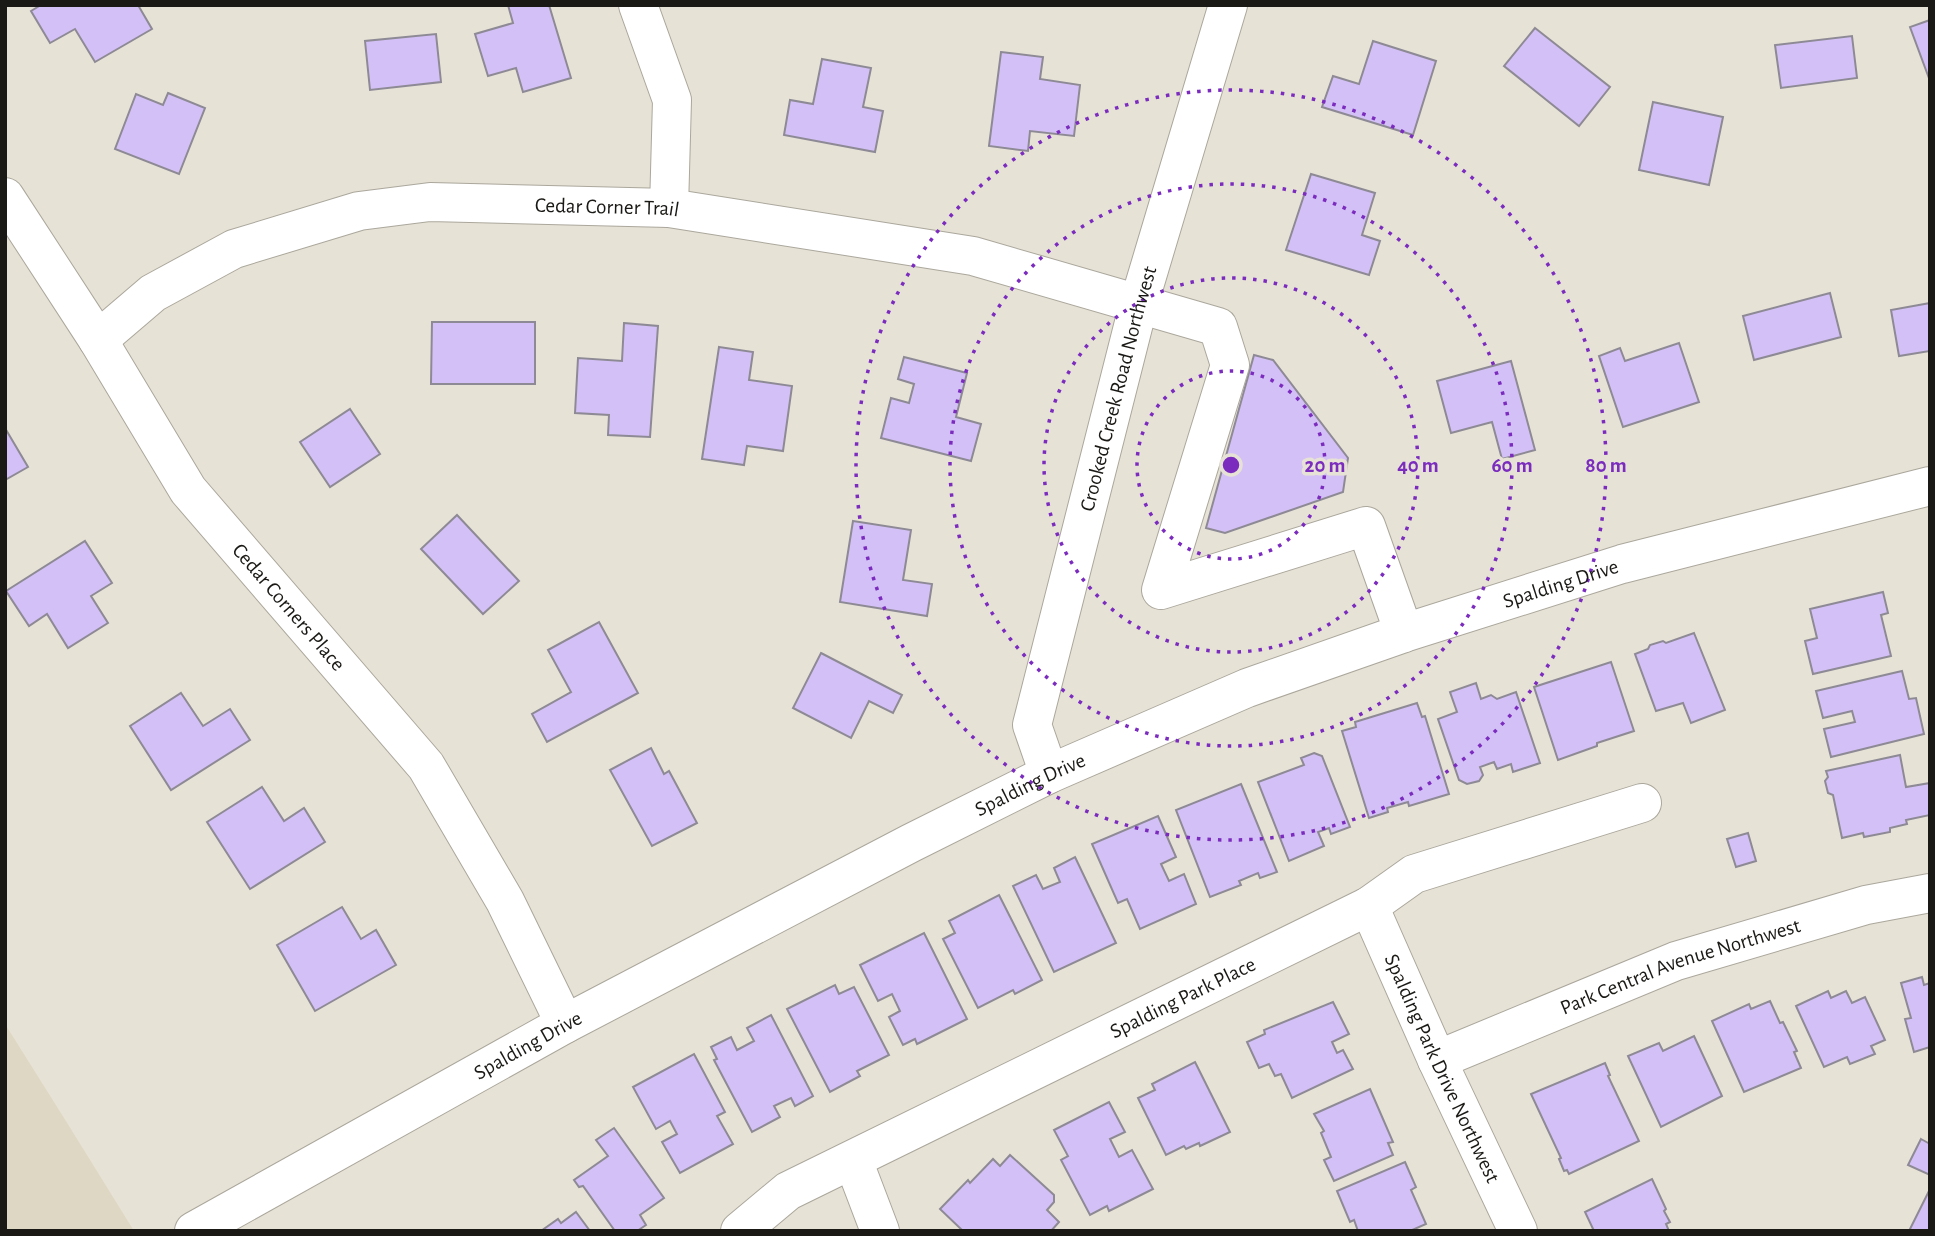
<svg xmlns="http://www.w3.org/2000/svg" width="1935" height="1236" viewBox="0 0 1935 1236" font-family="'Alegreya Sans',sans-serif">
	<rect width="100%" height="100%" fill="#e7e2d6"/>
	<polygon fill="#ded7c4" points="5,1024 69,1126 134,1231 5,1231"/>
	<g fill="#d3c0f6" stroke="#8e8a95" stroke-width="2">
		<polygon points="41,5 138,5 152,29 95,62 75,29 50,43 31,11"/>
		<polygon points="508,5 549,5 571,78 523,92 516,68 488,76 475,34 513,23"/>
		<polygon points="1930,20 1930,81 1910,27"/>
		<polygon points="1535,28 1610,87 1579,126 1504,66"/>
		<polygon points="436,34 441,82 370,90 365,41"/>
		<polygon points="1852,36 1857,78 1781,88 1775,45"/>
		<polygon points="1373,41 1436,61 1413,135 1322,107 1333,76 1359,84"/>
		<polygon points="1001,52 1043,57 1040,79 1080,85 1074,136 1030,131 1028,151 989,146"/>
		<polygon points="822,59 871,68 863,107 883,111 875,152 784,135 790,100 813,104"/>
		<polygon points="168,93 205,108 179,174 115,149 136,94 163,105"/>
		<polygon points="1653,102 1723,117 1709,185 1639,170"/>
		<polygon points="1311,174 1375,193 1362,235 1380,241 1369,275 1286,250"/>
		<polygon points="1830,293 1841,337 1754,360 1743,316"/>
		<polygon points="1930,303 1930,351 1899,356 1891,310"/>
		<polygon points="432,322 535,322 535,384 431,384"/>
		<polygon points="624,323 658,326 650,437 608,435 609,415 575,413 578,358 622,361"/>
		<polygon points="1679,343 1699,402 1623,427 1599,356 1620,348 1625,361"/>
		<polygon points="719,347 753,352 749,380 792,386 783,451 747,446 744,465 702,459"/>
		<polygon points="1254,355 1273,360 1348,458 1343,492 1225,533 1206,528"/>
		<polygon points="904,357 967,373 956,417 981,424 971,461 881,438 891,398 909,403 914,384 898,379"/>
		<polygon points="1511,361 1535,450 1502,459 1492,422 1451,433 1437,381"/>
		<polygon points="350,409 380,454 330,487 300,442"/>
		<polygon points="5,428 28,467 5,480"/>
		<polygon points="457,515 519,581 483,614 421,549"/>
		<polygon points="853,521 911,530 903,580 932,584 927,616 840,602"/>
		<polygon points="85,541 112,583 91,596 108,623 68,648 47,614 29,626 6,591"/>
		<polygon points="1883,592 1888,613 1881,615 1891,656 1813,674 1805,641 1817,638 1810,609"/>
		<polygon points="599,622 638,693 547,742 532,714 571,692 548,650"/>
		<polygon points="1694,633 1725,710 1691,723 1683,703 1656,711 1635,654 1648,649 1650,645 1663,641 1666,643"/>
		<polygon points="821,653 902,695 893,713 869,701 851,738 793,708"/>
		<polygon points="1611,662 1634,731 1597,743 1597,746 1558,760 1534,687"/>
		<polygon points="1902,671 1909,699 1916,698 1924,734 1831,757 1824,729 1855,722 1852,711 1823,718 1816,691"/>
		<polygon points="1476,683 1481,699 1491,695 1497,699 1516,692 1540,763 1513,772 1511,764 1497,769 1494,762 1480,767 1483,775 1479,781 1467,784 1459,780 1438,719 1457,712 1450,692"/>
		<polygon points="181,693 203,726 230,709 250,740 171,790 130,726"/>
		<polygon points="1417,703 1422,717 1425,716 1449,794 1409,806 1408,802 1387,808 1388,812 1369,818 1342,731 1356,727 1355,722"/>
		<polygon points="651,748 664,774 669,771 697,823 652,846 610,770"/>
		<polygon points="1314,753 1322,756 1350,827 1331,834 1329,828 1318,832 1324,846 1289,861 1258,782 1304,765 1301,758"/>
		<polygon points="1900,755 1906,787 1930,783 1930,815 1906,820 1907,824 1890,828 1890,832 1864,837 1863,833 1842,838 1833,795 1828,793 1825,781 1828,777 1826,771"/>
		<polygon points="1241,784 1277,872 1260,878 1258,873 1239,881 1241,885 1210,897 1176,810"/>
		<polygon points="262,787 284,821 304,808 325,842 250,889 207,822"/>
		<polygon points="1158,816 1176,857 1161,864 1169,881 1184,874 1196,904 1140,929 1127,899 1118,903 1092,844"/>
		<polygon points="1748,833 1756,861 1736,867 1727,839"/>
		<polygon points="1075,857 1116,943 1054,972 1013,886 1036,875 1043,889 1060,882 1054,868"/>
		<polygon points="999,895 1042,980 1015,994 1013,990 978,1008 943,939 955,933 949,921"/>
		<polygon points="342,907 361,939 376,930 396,965 315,1011 277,945"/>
		<polygon points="924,933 967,1019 917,1044 915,1039 903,1045 889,1017 900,1011 892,994 878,1001 860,965"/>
		<polygon points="1922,977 1924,985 1930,983 1930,1047 1914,1052 1905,1019 1911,1018 1901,983"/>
		<polygon points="835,985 839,994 854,987 889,1055 857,1071 860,1076 830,1092 787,1009"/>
		<polygon points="1828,991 1831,998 1846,991 1852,1003 1865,997 1885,1040 1871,1046 1875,1054 1850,1064 1847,1057 1824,1067 1796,1006"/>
		<polygon points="1770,1001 1780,1023 1783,1022 1797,1051 1794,1052 1801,1068 1744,1092 1712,1021 1749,1004 1751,1009"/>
		<polygon points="1333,1002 1349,1034 1332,1042 1337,1053 1343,1050 1353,1069 1292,1098 1281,1074 1275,1076 1269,1064 1259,1068 1247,1042 1265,1034 1264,1030"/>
		<polygon points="771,1015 813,1096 795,1106 791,1098 774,1106 780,1117 752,1132 714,1060 717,1059 711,1047 731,1037 737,1050 754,1041 747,1028"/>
		<polygon points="1694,1036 1722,1096 1661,1127 1628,1056 1659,1043 1663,1051"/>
		<polygon points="694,1054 725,1112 717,1116 733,1144 680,1173 662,1142 677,1134 670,1121 656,1129 633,1087"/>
		<polygon points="1195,1062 1230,1132 1200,1146 1199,1143 1186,1149 1184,1146 1166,1155 1138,1098 1155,1090 1152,1084"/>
		<polygon points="1605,1063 1610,1075 1608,1076 1639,1141 1569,1174 1567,1170 1564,1171 1559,1159 1561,1158 1531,1094"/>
		<polygon points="1370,1089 1393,1142 1388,1143 1393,1155 1334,1181 1324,1160 1331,1157 1321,1133 1324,1131 1314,1114"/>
		<polygon points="1109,1102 1125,1132 1110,1139 1119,1157 1132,1150 1153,1189 1109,1211 1107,1206 1090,1215 1061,1160 1068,1156 1054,1130"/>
		<polygon points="614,1128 664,1198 640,1215 646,1225 637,1231 615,1231 583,1186 579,1187 574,1180 608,1156 596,1140"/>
		<polygon points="1921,1139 1930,1144 1930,1175 1908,1165"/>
		<polygon points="1010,1155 1054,1195 1054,1202 1047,1210 1059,1222 1051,1231 963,1231 940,1209 968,1180 970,1183 993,1159 1000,1166"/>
		<polygon points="1405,1162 1416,1187 1411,1190 1426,1224 1410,1231 1358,1231 1354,1220 1350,1222 1337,1191"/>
		<polygon points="1652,1179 1666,1209 1664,1211 1670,1222 1666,1224 1669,1231 1594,1231 1585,1212"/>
		<polygon points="1930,1189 1930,1231 1909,1231"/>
		<polygon points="576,1212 590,1231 541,1231 558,1219 561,1223"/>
	</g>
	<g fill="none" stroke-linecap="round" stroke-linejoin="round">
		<g stroke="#aba79c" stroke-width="40">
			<g id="minor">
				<polyline points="638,5 672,100 669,208"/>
				<path id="s1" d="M 5,197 L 98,340 L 188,490 L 426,766 L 505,901 L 565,1024"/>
				<path id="s2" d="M 98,340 L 153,293 L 234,249 L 359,211 L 430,202 L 669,208 L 973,256 L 1218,327 L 1230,365 L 1161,590 L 1366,526 L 1404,633"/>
				<path id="s3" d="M 1049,774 L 1032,725 L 1139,303 L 1228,5"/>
				<path id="s4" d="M 1369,906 L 1437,1060 L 1518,1231"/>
				<path id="s5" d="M 1437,1060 L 1676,961 L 1866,905 L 1930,893"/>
				<polyline points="853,1160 880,1231"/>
				<path id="s6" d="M 740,1231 L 788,1191 L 1369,906 L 1414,874 L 1642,803"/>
			</g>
		</g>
		<g stroke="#aba79c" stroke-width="40">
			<g id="major">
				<path id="s7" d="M 194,1231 L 565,1024 L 911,843 L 1049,774 L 1247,688 L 1404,633 L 1622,564 L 1930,486"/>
			</g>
		</g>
		<use href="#minor" stroke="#fff" stroke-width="38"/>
		<use href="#major" stroke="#fff" stroke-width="38"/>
	</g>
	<g fill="none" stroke="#7b2cbf" stroke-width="3.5" stroke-dasharray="3.5 7">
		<circle cx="1231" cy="465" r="94"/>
		<circle cx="1231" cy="465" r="187"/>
		<circle cx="1231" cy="465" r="281"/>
		<circle cx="1231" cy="465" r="375"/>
	</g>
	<g text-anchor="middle" stroke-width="7" stroke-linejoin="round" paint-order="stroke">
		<g font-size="21" fill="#1a1915" stroke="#e7e2d6">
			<text dy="7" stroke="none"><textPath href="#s2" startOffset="544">Cedar Corner Trail</textPath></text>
			<text dy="7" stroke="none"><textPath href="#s3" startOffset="399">Crooked Creek Road Northwest</textPath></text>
			<text dy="7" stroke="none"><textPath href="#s7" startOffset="1516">Spalding Drive</textPath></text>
			<text dy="7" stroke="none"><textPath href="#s1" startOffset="500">Cedar Corners Place</textPath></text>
			<text dy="7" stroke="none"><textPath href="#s7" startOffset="948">Spalding Drive</textPath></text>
			<text dy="7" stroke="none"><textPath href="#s5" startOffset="261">Park Central Avenue Northwest</textPath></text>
			<text dy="7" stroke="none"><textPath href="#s6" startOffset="502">Spalding Park Place</textPath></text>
			<text dy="7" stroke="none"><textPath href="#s7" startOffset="382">Spalding Drive</textPath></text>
			<text dy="7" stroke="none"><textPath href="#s4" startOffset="178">Spalding Park Drive Northwest</textPath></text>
		</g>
	</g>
	<circle cx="1231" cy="465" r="10" fill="#7b2cbf" stroke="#e7e2d6" stroke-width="3.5"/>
	<g font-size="21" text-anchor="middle" font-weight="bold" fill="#7b2cbf" stroke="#e7e2d6" stroke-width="7" stroke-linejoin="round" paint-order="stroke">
		<text x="1325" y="472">20 m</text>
		<text x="1418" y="472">40 m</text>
		<text x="1512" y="472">60 m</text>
		<text x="1606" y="472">80 m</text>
	</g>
	<rect width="1935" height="1236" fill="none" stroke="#1a1915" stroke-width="14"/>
</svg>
